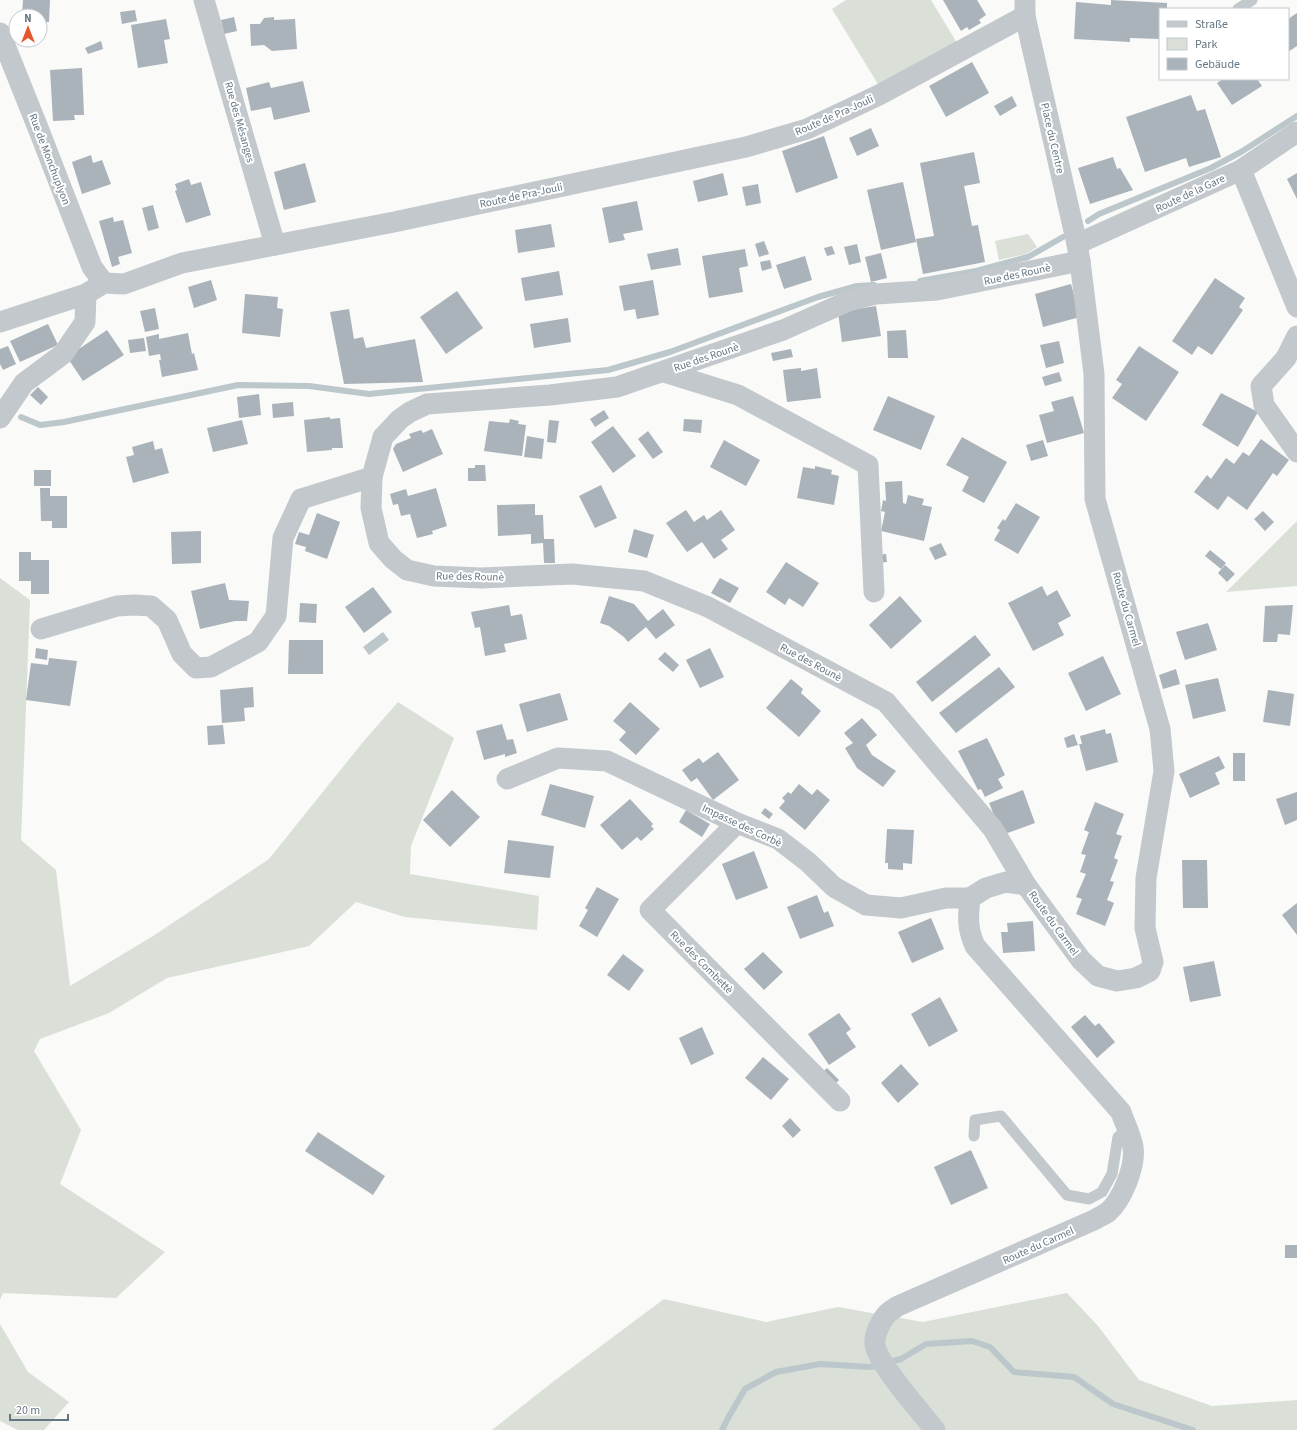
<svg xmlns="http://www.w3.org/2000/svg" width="1297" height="1430" viewBox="0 0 1297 1430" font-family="'Source Sans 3',sans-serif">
	<rect width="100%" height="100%" fill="#fafaf8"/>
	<g fill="#dadfd7">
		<polygon points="846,0 931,0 957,43 881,89 832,9"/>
		<polygon points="1028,234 1037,247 1026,254 999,260 995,241"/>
		<polygon points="1297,521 1297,586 1226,592"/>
		<polygon points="0,578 30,600 21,840 56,870 70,986 153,936 269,859 363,742 398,702 454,738 411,846 410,874 539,896 537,930 405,917 356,902 309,946 167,978 109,1013 40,1039 34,1051 81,1130 60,1184 165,1252 116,1298 3,1293 0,1300"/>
		<polygon points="1067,1293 1098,1326 1139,1380 1212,1406 1297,1400 1297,1430 492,1430 554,1381 664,1299 766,1322 838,1307 923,1322"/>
		<polygon points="0,1324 28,1372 69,1402 44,1430 18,1430 0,1421"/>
	</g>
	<polygon fill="#bbc7cb" points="383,632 389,640 369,655 363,647"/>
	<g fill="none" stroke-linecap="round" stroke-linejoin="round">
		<g stroke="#bbc7cb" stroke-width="6">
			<polyline points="1088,221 1099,214 1211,168 1241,152 1297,116"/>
			<polyline points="920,281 976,271 1028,257 1063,237"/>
			<polyline points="21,417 40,425 64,422 238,385 309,386 369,394 608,370 670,352 818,297 857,286 874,285"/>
			<polyline points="722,1430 728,1418 745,1389 776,1372 820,1364 871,1367 901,1359 926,1344 972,1341 990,1347 1014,1372 1074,1377 1113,1404 1193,1430"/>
		</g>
	</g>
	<g fill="#aab3b9">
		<polygon points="23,0 50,0 49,22 40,22 40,16 22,16"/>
		<polygon points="943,0 977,0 986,15 979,20 981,23 969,30 967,27 961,31"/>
		<polygon points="1111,0 1167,3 1167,9 1160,9 1160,39 1130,38 1130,42 1074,39 1076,2 1111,5"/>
		<polygon points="135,10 137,21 122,24 120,12"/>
		<polygon points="1297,13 1297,46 1288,52 1288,19"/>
		<polygon points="234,17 237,31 224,34 221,20"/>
		<polygon points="274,17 274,20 295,19 297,49 272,51 264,45 251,46 250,24 260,24 264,18"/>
		<polygon points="166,19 170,39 164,40 168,63 138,68 131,25"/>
		<polygon points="101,41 103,49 88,54 85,48"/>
		<polygon points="972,62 989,93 946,117 929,86"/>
		<polygon points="82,68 84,115 74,115 75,120 53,121 50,70"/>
		<polygon points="1223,79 1257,79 1262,86 1232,105 1217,83"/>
		<polygon points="303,81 310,112 274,120 271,107 251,111 246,88 269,82 271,88"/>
		<polygon points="1191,95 1197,111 1205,109 1221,157 1189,167 1186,158 1145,172 1126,117"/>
		<polygon points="1012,96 1017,106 1000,116 994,106"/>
		<polygon points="871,128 879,146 857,156 849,138"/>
		<polygon points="824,136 838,178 796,193 782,151"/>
		<polygon points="974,152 980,183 964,186 972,226 978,225 985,262 923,274 916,239 934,236 920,163"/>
		<polygon points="91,155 93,163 102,160 111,184 82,194 72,162"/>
		<polygon points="1113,157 1117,169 1120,168 1133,190 1090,204 1078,168"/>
		<polygon points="305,163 316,202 284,210 274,172"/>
		<polygon points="723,173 728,195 698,202 693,181"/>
		<polygon points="1297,173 1297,199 1287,179"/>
		<polygon points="189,179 191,185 201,182 211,215 186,223 175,191 177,190 175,184"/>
		<polygon points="903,182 916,242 881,250 867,190"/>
		<polygon points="758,184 761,203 746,206 742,187"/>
		<polygon points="637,201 643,230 623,234 625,240 609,243 602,208"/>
		<polygon points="153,205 159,228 148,231 142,208"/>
		<polygon points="113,217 114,222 123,220 132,253 118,257 120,264 112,267 99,221"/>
		<polygon points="551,224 555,247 518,253 515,230"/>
		<polygon points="764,241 769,254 759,257 755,244"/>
		<polygon points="857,244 861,262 849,265 844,247"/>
		<polygon points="832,246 835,254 827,256 824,248"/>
		<polygon points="678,248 681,265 651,270 647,254"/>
		<polygon points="745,249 748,266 739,268 743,292 709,298 702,256"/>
		<polygon points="881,253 887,278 871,282 865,257"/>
		<polygon points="805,256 812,280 784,289 776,265"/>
		<polygon points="770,260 772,268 762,271 760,262"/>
		<polygon points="559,271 563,295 525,301 521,278"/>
		<polygon points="1215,278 1245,298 1239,307 1243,310 1212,355 1198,346 1192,355 1172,341"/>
		<polygon points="211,280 217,300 194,308 188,287"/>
		<polygon points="653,280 659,315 637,319 635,309 624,311 619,286"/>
		<polygon points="1071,284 1080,317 1043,327 1035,294"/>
		<polygon points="457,291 483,328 446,354 420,317"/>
		<polygon points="245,294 278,297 277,308 283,309 280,337 242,333"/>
		<polygon points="876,306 881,336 842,342 838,312"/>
		<polygon points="155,308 159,329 145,332 140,311"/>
		<polygon points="349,309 354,339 363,337 366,348 415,339 423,382 344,384 330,312"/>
		<polygon points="568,318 571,342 534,348 530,324"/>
		<polygon points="48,324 58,345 20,362 10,341"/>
		<polygon points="107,330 124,355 83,381 67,357"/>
		<polygon points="906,330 908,358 888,358 887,331"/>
		<polygon points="188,333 192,354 194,353 198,370 162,377 159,360 161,360 160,354 149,356 146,337 159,334 159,339"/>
		<polygon points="144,338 146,351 130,353 128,340"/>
		<polygon points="1059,341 1064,363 1046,368 1040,345"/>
		<polygon points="8,346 16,364 3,370 0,364 0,349"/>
		<polygon points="1139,346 1179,372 1146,421 1112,398 1122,384 1116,380"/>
		<polygon points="791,349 793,357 773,361 771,353"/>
		<polygon points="801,368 801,371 817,368 821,398 787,402 783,370"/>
		<polygon points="1059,372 1062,381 1045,386 1042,377"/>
		<polygon points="38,387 48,397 41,405 30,395"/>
		<polygon points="1221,393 1258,412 1238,447 1202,425"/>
		<polygon points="259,394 261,415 239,418 237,397"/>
		<polygon points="888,396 935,416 921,450 873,430"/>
		<polygon points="1073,396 1084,433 1047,443 1039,415 1054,411 1051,402"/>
		<polygon points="293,402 294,416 273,418 272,404"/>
		<polygon points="604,410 609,418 595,427 590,419"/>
		<polygon points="330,417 330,419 340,418 343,448 332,448 332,450 307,452 304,420"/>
		<polygon points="510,419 519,421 518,424 526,425 522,456 484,451 489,421 509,423"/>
		<polygon points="684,419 702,420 701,433 683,431"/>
		<polygon points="242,420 248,444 213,452 207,428"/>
		<polygon points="549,420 559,421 556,443 547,442"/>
		<polygon points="613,426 636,456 613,473 591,442"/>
		<polygon points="432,429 443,454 403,472 393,449 396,444 411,438 409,434 421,430 423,433"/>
		<polygon points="648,431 663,452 653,459 638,439"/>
		<polygon points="527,436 544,439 542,459 524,457"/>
		<polygon points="962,437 1007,462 984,503 962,491 969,477 946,465"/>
		<polygon points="1261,439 1289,460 1277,476 1273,473 1247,510 1228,496 1218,510 1194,492 1207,475 1211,479 1226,458 1234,464 1243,452 1249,456"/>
		<polygon points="724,440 760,460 746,486 710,467"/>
		<polygon points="1043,440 1048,456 1031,461 1026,445"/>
		<polygon points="153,441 155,450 162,448 169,473 133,483 126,457 134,455 132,447"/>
		<polygon points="475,465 485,465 486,481 468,481 468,468 475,468"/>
		<polygon points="815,466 832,470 831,474 839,476 834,505 797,498 803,467 815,469"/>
		<rect x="34" y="470" width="17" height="16"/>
		<polygon points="902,481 903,503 906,504 908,495 924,499 922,505 932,507 924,541 881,531 885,512 881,511 883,500 886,501 885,482"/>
		<polygon points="601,485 617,518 595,528 579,496"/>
		<polygon points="40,488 50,488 50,496 67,496 67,528 52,528 52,521 41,521"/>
		<polygon points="436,488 447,526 432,531 433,534 417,538 410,514 401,516 398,504 393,505 390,494 406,489 408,496"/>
		<polygon points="1016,503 1040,517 1018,554 994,540 1000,530 997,528 1003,519 1005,521"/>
		<polygon points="535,504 535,515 543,515 544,539 554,539 555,563 544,563 543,543 531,544 531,534 498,536 497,505"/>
		<polygon points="686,510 694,522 704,515 707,520 721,510 735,530 721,540 728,549 714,559 702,542 687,552 666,523"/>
		<polygon points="1263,511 1274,522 1265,531 1254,519"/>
		<polygon points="317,513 340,522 327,559 305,551 306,547 295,544 299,532 309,535"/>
		<polygon points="634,529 654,535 647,558 628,552"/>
		<polygon points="201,531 201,563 172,564 171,532"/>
		<polygon points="941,543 947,555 935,560 929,548"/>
		<polygon points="1210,550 1226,563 1221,569 1205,556"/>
		<polygon points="19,552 31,552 31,560 49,560 49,594 31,594 31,581 19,581"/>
		<polygon points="886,554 887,562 877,563 875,555"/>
		<polygon points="786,562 819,583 803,607 789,598 785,605 766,592"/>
		<polygon points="1225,565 1235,574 1227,582 1218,573"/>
		<polygon points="720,578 739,588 730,603 711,593"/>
		<polygon points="225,583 229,600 249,601 247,621 235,621 200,629 191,591"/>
		<polygon points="1042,586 1047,596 1057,590 1071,616 1058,623 1064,635 1033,651 1008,603"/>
		<polygon points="373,587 392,612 364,633 345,607"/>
		<polygon points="609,596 634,604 648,621 663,609 675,625 656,639 646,627 628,642 624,637 609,626 600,623"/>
		<polygon points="900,596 922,621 891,649 869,625"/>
		<polygon points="300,603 317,604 316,623 299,622"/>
		<polygon points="509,605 511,616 522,614 527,639 504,644 506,652 485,656 480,627 475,628 471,612"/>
		<polygon points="1293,605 1290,635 1278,634 1277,642 1263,642 1265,606"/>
		<polygon points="1208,623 1217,650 1185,660 1176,632"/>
		<polygon points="975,635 991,655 932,702 916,682"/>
		<polygon points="289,640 323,640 323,674 288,674"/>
		<polygon points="36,648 48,650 47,660 35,658"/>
		<polygon points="710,648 724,677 700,688 686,660"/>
		<polygon points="665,652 679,665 673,672 658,659"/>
		<polygon points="1103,656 1121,694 1086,711 1068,673"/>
		<polygon points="49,658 77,661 70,706 26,700 31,663 48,665"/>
		<polygon points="999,667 1015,687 956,733 939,713"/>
		<polygon points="1176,669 1180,684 1163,689 1159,675"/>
		<polygon points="1218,678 1226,711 1193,719 1185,685"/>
		<polygon points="791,679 803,689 801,693 821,711 799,737 766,708"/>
		<polygon points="253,687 254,707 244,708 245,721 222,723 220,690"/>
		<polygon points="1268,690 1294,694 1290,726 1263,722"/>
		<polygon points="560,693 568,720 527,732 519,704"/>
		<polygon points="630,702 660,729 636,755 619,740 626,732 613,721"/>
		<polygon points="862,718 877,735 866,745 872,755 896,771 883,787 857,768 845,748 853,743 844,733"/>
		<polygon points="502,724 507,740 513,739 517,753 505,757 505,754 484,760 476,731"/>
		<polygon points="223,725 225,744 208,745 207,726"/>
		<polygon points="1105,729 1106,734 1111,733 1118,762 1086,771 1079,744 1082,744 1080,736"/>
		<polygon points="1074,734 1078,745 1067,748 1064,738"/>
		<polygon points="987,738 1005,775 998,779 1003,788 985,797 981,789 978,790 958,751"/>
		<polygon points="718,752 739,780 713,800 697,778 691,782 682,770 699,758 703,763"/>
		<rect x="1233" y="753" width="12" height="28"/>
		<polygon points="1219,756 1225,768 1215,773 1220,784 1190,798 1179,774"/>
		<polygon points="550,784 594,796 585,828 541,815"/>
		<polygon points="799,784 812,795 817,789 830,800 805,830 779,808 785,801 782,798 788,792 791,794"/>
		<polygon points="452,790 480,817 450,847 423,820"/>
		<polygon points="1023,790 1035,823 1002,835 989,803"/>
		<polygon points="1297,792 1297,820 1285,825 1276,799"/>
		<polygon points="630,799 653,824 651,826 654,829 641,841 637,837 622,850 600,825"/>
		<polygon points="1095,802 1124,814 1116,834 1122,836 1114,858 1118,860 1110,881 1114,882 1107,900 1114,903 1105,926 1076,914 1082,899 1076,897 1086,874 1080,872 1086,855 1081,854 1089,832 1084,830"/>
		<polygon points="765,808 773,814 769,819 761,813"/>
		<polygon points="686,810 710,824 702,837 679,822"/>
		<polygon points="887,829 914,830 912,864 903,863 903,870 888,869 888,863 885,863"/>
		<polygon points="508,840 554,846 550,878 504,873"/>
		<polygon points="754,851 768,888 736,900 722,864"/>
		<polygon points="1182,860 1207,860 1208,908 1183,908"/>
		<polygon points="597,887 619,899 597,937 579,926 588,910 585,908"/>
		<polygon points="817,895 824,913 828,911 834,926 800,939 787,907"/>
		<polygon points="1297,903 1297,935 1282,915"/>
		<polygon points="931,918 944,949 912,963 898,932"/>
		<polygon points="1033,921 1035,951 1003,953 1001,932 1008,932 1007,923"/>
		<polygon points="763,952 783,972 764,990 744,969"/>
		<polygon points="623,954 644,970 629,991 607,975"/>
		<polygon points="1214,961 1221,996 1190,1002 1183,967"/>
		<polygon points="940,997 958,1031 929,1047 911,1014"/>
		<polygon points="839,1013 851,1029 846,1033 856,1047 829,1065 808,1034"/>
		<polygon points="1085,1015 1095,1026 1099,1023 1115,1042 1097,1058 1071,1027"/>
		<polygon points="702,1027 714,1054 691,1065 679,1038"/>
		<polygon points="763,1057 789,1079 771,1100 745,1078"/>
		<polygon points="901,1064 919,1084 898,1103 881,1083"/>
		<polygon points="827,1068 839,1080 833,1086 821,1074"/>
		<polygon points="790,1118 801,1130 793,1138 782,1126"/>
		<polygon points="318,1132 385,1176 373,1195 305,1151"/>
		<polygon points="971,1150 988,1188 951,1205 934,1167"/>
		<rect x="1285" y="1245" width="12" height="13"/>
	</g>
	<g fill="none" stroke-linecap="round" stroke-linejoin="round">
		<g stroke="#c3c8cc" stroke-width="11">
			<polyline points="1238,9 1252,0"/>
			<polyline points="974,1136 975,1120 1001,1116 1067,1195 1089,1199 1102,1192 1112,1174 1118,1137 1128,1129"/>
		</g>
		<g stroke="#c3c8cc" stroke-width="21">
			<polyline points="204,0 275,245"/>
			<polyline points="0,33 40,133 92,267 104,283"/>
			<polyline points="1241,170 1297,307"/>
			<polyline points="1077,244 1241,170 1297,132"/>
			<polyline points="0,322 86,294 104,283 124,284 182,263 394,222 746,147 807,129 879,95 1025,16"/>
			<polyline points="1297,336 1286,358 1261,386 1264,405 1297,452"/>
			<polyline points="664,372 738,395 868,465 874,592"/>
			<polyline points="0,418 24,383 63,354 85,322 86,294"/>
			<polyline points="41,629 117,606 134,605 151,606 167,620 182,654 196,668 211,667 258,642 276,616 283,538 301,499 372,477"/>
			<polyline points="507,779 558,758 607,761 737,823 778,839 808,862 834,887 866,905 901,908 946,898 970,898"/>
			<polyline points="737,823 650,910 840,1101"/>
			<polyline points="1026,885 993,829 886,702 708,607 644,581 572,574 481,578 434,576 407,570 393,559 379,543 371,508 372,477 383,437 400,419 410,412 427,404 550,395 617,387 783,330 851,300 876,294 937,290 1080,261"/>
			<path d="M 935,1430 C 922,1413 876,1362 875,1344 C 874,1335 881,1320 888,1313 C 891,1310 895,1308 898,1306 L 1094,1220 C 1099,1217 1104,1215 1108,1212 C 1122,1200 1136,1166 1133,1147 C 1131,1135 1125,1124 1121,1112 L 975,946 C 967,928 968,917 970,898 L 986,888 L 1006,882 L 1026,885 L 1081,960 L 1098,976 L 1117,981 L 1136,978 L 1150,971 L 1153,962 L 1145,928 L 1146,878 L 1164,771 L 1160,729 L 1095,499 L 1094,374 L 1080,261 L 1077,244 L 1025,16 L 1025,0"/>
		</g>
	</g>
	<g text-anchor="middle" stroke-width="4" stroke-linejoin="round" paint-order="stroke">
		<g font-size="11" fill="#657683" stroke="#fff">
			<text transform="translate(834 115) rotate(-24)" y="4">Route de Pra-Jouli</text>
			<text transform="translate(240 122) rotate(74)" y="4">Rue des Mésanges</text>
			<text transform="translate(1053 138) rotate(77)" y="4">Place du Centre</text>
			<text transform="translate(50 159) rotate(69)" y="4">Rue de Monchuplyon</text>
			<text transform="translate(1190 193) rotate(-25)" y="4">Route de la Gare</text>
			<text transform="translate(521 195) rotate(-12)" y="4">Route de Pra-Jouli</text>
			<text transform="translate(1017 274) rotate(-12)" y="4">Rue des Rounè</text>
			<text transform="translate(706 357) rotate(-19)" y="4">Rue des Rounè</text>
			<text transform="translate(470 576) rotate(1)" y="4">Rue des Rounè</text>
			<text transform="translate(1127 609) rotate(74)" y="4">Route du Carmel</text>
			<text transform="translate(811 662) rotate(28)" y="4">Rue des Rounè</text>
			<text transform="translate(742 825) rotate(25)" y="4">Impasse des Corbè</text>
			<text transform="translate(1054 923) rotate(54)" y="4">Route du Carmel</text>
			<text transform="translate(702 962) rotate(45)" y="4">Rue des Combettè</text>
			<text transform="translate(1038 1245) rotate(-24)" y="4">Route du Carmel</text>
		</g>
	</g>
	<rect x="1159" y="8" width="130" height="72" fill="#ffffff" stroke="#c1c8cd"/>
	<rect x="1167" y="21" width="20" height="6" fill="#c3c8cc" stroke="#c1c8cd"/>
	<text x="1195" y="28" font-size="12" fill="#657683">Straße</text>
	<rect x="1167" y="38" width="20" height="12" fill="#dadfd7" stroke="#c1c8cd"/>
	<text x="1195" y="48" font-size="12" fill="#657683">Park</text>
	<rect x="1167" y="58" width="20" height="12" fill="#aab3b9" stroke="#c1c8cd"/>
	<text x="1195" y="68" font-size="12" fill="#657683">Gebäude</text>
	<g transform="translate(28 28)"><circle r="19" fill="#ffffff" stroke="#c1c8cd"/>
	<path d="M0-3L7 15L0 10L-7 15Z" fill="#e4572e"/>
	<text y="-6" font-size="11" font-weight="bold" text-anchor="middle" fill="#657683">N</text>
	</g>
	<path d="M10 1414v6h58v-6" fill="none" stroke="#657683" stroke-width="2"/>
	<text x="16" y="1414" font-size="12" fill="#657683" stroke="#ffffff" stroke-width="3" paint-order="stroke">20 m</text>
</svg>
